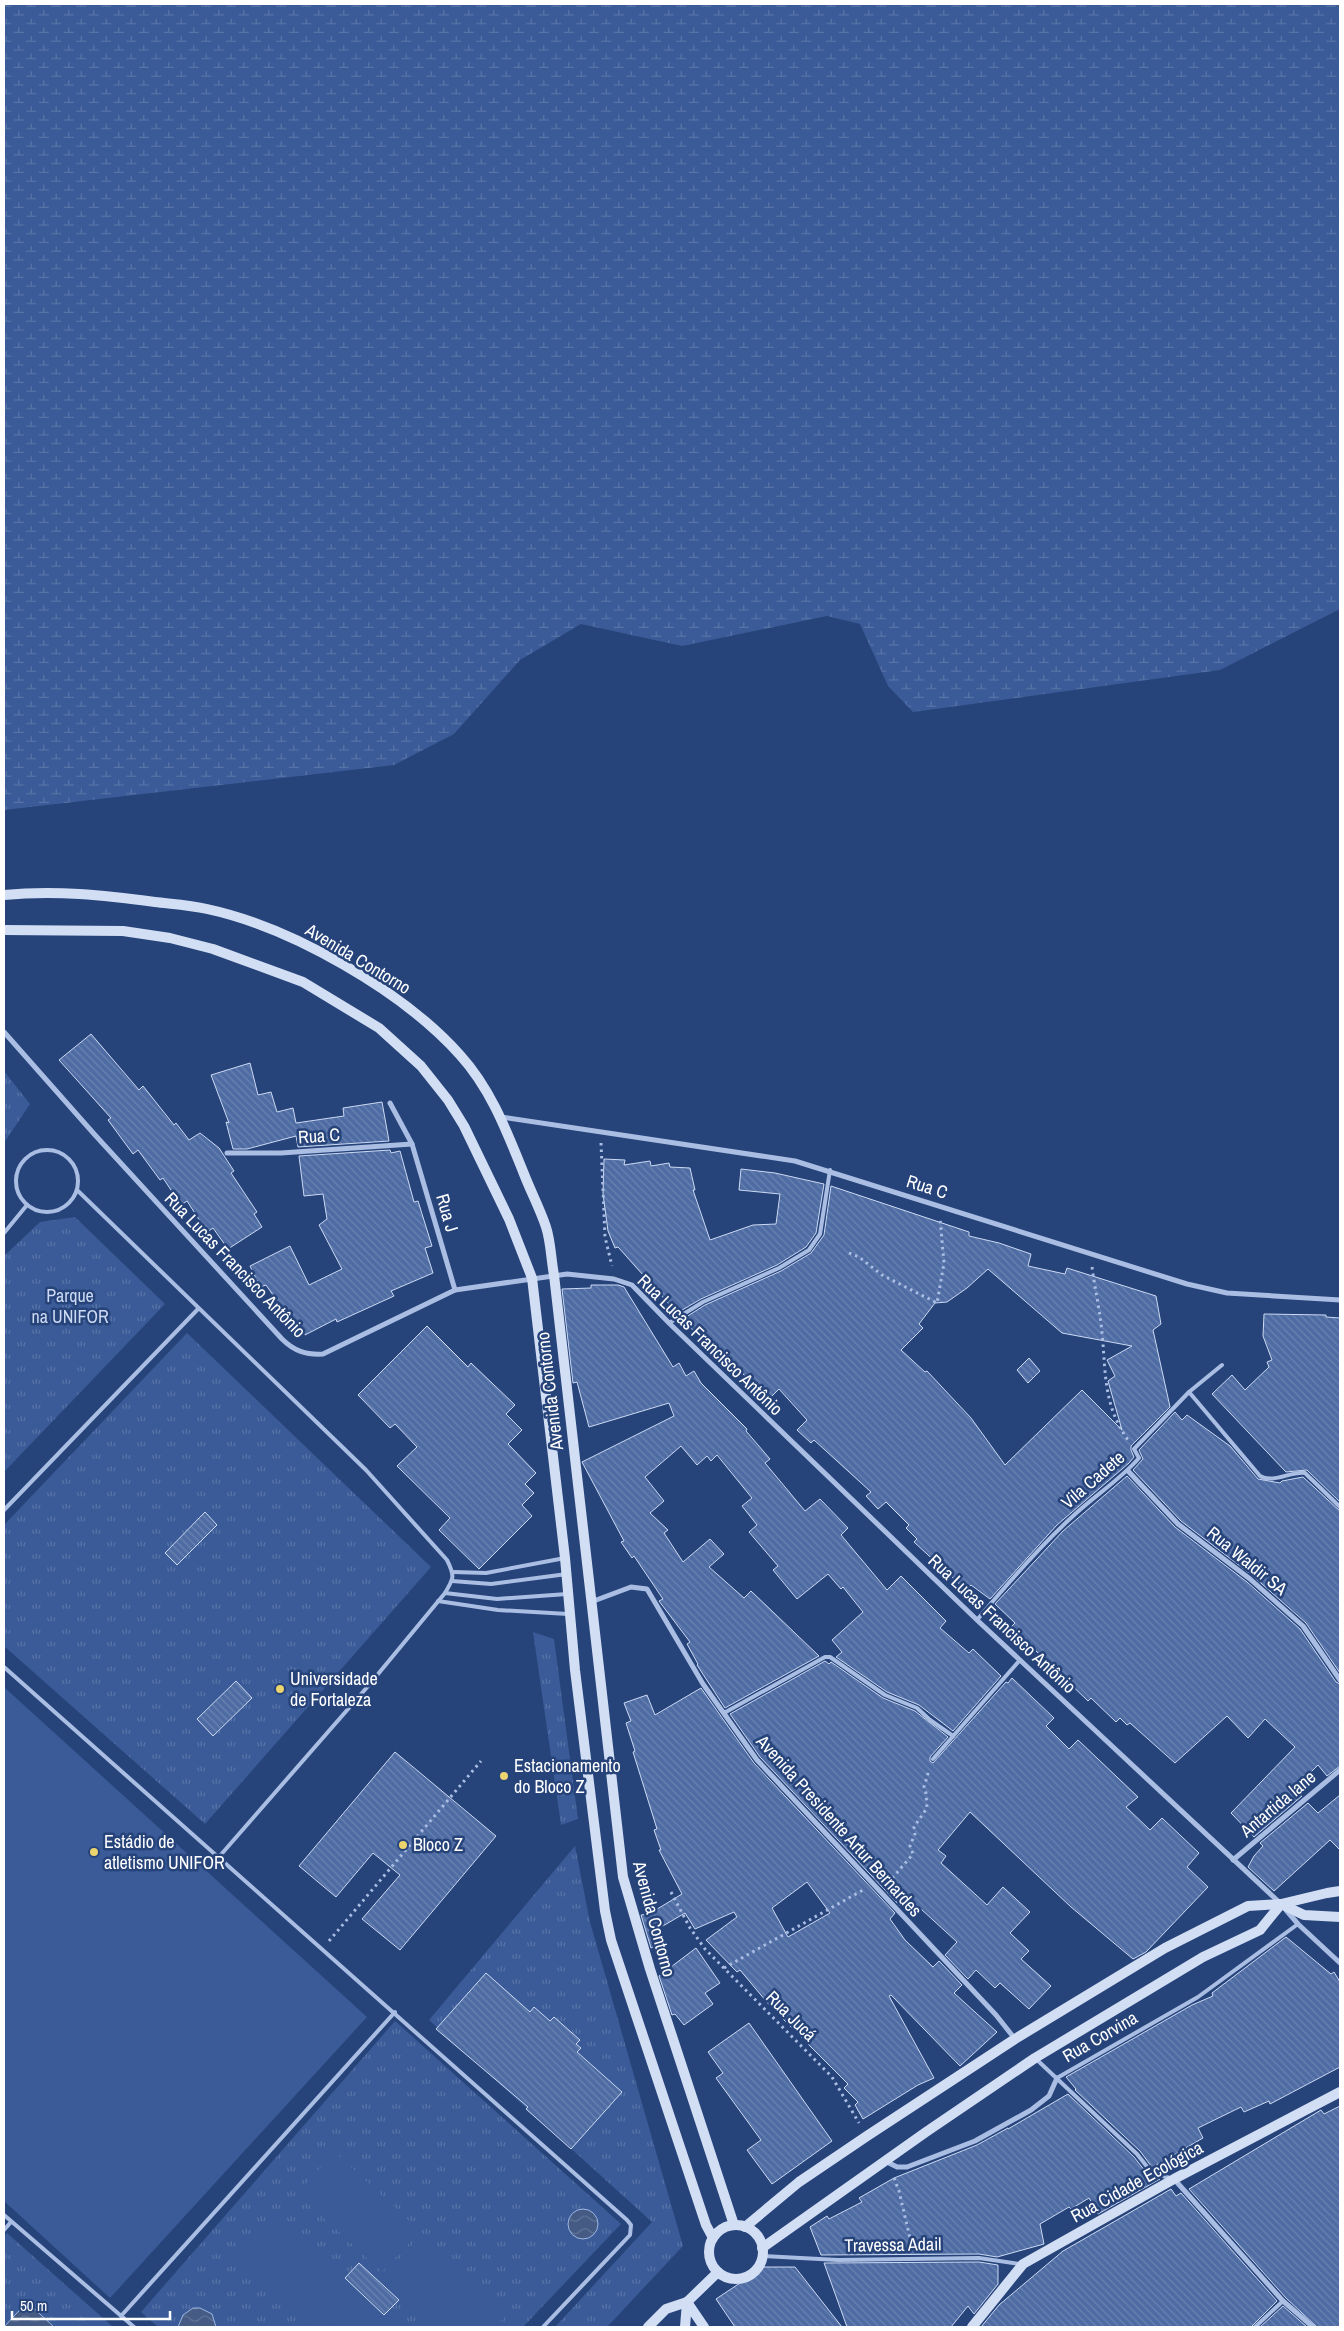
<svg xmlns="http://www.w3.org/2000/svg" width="1344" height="2331" viewBox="0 0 1344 2331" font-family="'Archivo Narrow',sans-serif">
	<defs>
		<pattern id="grass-tufts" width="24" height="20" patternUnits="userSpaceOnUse" patternTransform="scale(1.25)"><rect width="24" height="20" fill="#3a5b98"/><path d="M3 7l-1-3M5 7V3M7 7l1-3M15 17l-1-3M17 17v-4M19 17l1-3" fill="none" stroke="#5874a7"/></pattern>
		<pattern id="wetland-marsh" width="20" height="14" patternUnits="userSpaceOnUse" patternTransform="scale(1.25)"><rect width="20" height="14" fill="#3a5b98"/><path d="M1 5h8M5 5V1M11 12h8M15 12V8" fill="none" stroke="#5874a7"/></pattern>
		<pattern id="water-waves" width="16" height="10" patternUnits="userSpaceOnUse" patternTransform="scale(1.25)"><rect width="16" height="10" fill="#455b84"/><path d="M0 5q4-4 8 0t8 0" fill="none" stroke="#617496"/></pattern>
		<pattern id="building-back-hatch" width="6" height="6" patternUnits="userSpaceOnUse" patternTransform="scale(1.25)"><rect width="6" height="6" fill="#4e6ca3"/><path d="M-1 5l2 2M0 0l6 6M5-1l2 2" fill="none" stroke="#6982b1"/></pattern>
	</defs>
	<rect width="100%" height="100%" fill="#26437a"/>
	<g fill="url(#grass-tufts)">
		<polygon points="4,1071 30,1104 4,1143"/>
		<polygon points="75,1217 165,1304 4,1472 4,1256 40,1222"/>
		<polygon points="187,1333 431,1567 205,1824 4,1646 4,1525"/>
		<polygon points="533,1632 554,1639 578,1819 561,1825"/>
		<polygon points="575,1846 590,1922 683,2246 607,2327 555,2327 652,2222 429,2020"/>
		<polygon points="395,2021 621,2224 523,2327 158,2327 141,2312"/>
		<polygon points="7,2233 113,2327 4,2327 4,2237"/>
	</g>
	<polygon fill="url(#wetland-marsh)" points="4,4 1340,4 1340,609 1220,670 913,712 888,686 860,624 827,616 682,646 581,624 520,660 454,734 394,765 4,810"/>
	<g fill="#3a5b98">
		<polygon points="4,1687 367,2017 110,2298 4,2201"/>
		<polygon points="335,2152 420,2231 382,2272 297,2193"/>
		<polygon points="273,2214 358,2293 326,2327 312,2327 235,2255"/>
		<polygon points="423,2234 508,2313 495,2327 441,2327 384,2275"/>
		<polygon points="362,2296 395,2327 333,2327"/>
	</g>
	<g fill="url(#water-waves)" stroke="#9eb8e4">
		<circle cx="583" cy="2224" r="15"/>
		<polygon points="27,2302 54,2327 4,2327"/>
		<polygon points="193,2308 200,2308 212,2314 216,2327 178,2327 183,2315"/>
	</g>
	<g fill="url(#building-back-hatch)" stroke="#ccdaf3" fill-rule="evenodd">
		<polygon points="91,1034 139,1090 143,1086 174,1125 176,1123 189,1140 200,1133 219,1148 234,1171 231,1173 257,1212 254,1214 262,1227 228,1249 213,1228 207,1232 187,1201 181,1205 163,1178 160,1180 138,1150 133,1154 108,1120 111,1118 59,1060"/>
		<polygon points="250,1063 258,1095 271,1092 277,1112 293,1108 296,1123 344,1116 343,1108 382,1102 389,1141 298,1147 296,1136 247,1149 233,1149 226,1122 229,1123 211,1075"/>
		<polygon points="390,1150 391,1153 400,1151 414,1202 418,1201 432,1246 425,1248 433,1273 391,1291 394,1296 337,1322 336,1319 305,1335 303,1332 300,1334 284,1315 286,1314 266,1285 260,1287 250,1266 290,1246 309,1285 342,1269 319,1225 327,1219 323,1194 304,1196 299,1156"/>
		<polygon points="604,1159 625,1160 624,1165 650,1161 651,1166 669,1163 670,1167 690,1168 695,1190 693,1190 710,1240 753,1225 776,1224 780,1194 739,1190 741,1169 775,1173 824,1184 816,1233 806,1247 777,1265 701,1299 677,1313 618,1247 615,1248 608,1231 603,1194"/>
		<path d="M 831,1186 L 969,1232 L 969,1236 L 999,1243 L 1031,1254 L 1028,1266 L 1065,1274 L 1067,1268 L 1156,1296 L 1161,1324 L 1153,1330 L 1170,1407 L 1131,1446 L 1131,1450 L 1134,1457 L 1129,1463 L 1057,1525 L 990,1599 L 971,1585 L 966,1590 L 914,1542 L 917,1539 L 906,1528 L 909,1525 L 886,1502 L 878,1509 L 866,1496 L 871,1492 L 814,1440 L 811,1443 L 797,1430 L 807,1420 L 779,1389 L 770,1398 L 754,1380 L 751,1382 L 716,1347 L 711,1351 L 683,1319 L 705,1305 L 781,1271 L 811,1253 L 824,1235 ZM 988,1269 L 1062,1333 L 1132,1346 L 1107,1360 L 1115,1376 L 1108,1381 L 1122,1430 L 1082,1390 L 1005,1465 L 971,1418 L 927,1371 L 925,1372 L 901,1350 L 923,1328 L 919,1324 L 935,1303 L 947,1302 L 967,1288 Z"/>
		<polygon points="591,1285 618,1285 624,1287 673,1367 679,1363 686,1376 694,1371 701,1383 747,1429 746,1431 770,1459 765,1463 805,1511 820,1499 848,1528 841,1535 887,1590 901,1576 946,1621 940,1628 969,1653 973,1649 1001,1676 953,1731 919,1705 887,1692 836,1657 842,1652 832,1640 863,1612 843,1587 841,1589 828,1574 797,1599 773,1570 778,1566 749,1532 757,1525 742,1506 752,1498 717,1455 711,1461 707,1456 697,1465 681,1446 645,1477 664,1501 650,1513 668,1530 664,1533 683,1562 710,1539 724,1554 709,1567 744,1598 751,1591 819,1656 725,1708 697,1665 698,1664 687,1644 690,1642 659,1601 663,1599 634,1556 632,1558 621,1542 624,1541 582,1462 674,1416 669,1403 589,1427 577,1382 573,1383 562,1289 591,1288"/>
		<polygon points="1264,1314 1326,1315 1326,1317 1340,1318 1340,1502 1307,1470 1286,1472 1212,1394 1232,1375 1245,1390 1269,1367 1267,1362 1272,1360 1263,1336"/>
		<polygon points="427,1326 468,1367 471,1363 515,1405 506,1414 522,1430 508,1444 536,1473 525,1484 534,1493 522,1505 532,1516 479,1569 439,1530 450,1518 397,1466 417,1447 395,1424 390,1428 358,1395"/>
		<polygon points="1029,1358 1040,1371 1028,1383 1017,1370"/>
		<polygon points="1175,1412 1182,1420 1187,1415 1230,1446 1258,1479 1280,1483 1282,1481 1303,1477 1340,1511 1340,1673 1306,1623 1253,1576 1181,1521 1133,1470 1143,1459 1139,1450"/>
		<polygon points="1127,1476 1175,1527 1247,1582 1300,1629 1336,1682 1340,1684 1340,1766 1327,1776 1318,1765 1294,1789 1302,1796 1254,1837 1231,1813 1295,1747 1265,1719 1248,1738 1227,1716 1175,1763 1130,1723 1127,1725 1120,1718 1116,1722 1091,1698 1088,1701 1011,1627 1015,1623 995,1604 1063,1531"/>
		<polygon points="205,1512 217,1525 177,1565 165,1553"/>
		<polygon points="825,1661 829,1664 831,1662 883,1698 915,1711 948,1737 930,1757 930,1761 933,1763 1006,1682 1008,1683 1012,1678 1054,1718 1046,1726 1069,1749 1078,1740 1138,1797 1126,1807 1150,1830 1162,1818 1199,1853 1187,1867 1208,1887 1146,1952 1133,1959 1071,1907 970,1812 938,1850 946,1856 941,1863 987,1905 1003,1887 1030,1912 1010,1933 1029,1951 1021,1959 1051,1986 1029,2009 1000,1983 995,1988 976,1970 968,1979 945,1955 957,1942 909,1898 901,1907 760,1757 730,1714"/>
		<polygon points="236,1681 252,1698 213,1736 197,1719"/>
		<path d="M 701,1688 L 754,1763 L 895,1913 L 890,1919 L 905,1940 L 933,1967 L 939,1961 L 962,1985 L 954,1993 L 997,2032 L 960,2066 L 891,1995 L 889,1996 L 934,2078 L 918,2085 L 863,2119 L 855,2105 L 858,2102 L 844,2088 L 848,2084 L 771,2007 L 740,1970 L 737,1972 L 706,1940 L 737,1917 L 734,1912 L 695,1929 L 685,1913 L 656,1930 L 664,1943 L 651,1948 L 641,1915 L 649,1914 L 682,1894 L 659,1850 L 661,1850 L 654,1830 L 657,1829 L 633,1752 L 635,1751 L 626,1723 L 631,1721 L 624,1703 L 647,1695 L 655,1715 ZM 807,1882 L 830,1913 L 788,1937 L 772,1908 Z"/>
		<polygon points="395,1752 496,1836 400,1950 362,1919 400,1875 373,1853 336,1897 299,1866"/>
		<polygon points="1340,1795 1340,1850 1330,1840 1274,1891 1248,1867 1254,1856 1263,1846 1260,1843 1308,1803 1318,1813"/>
		<polygon points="1286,1937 1331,1974 1334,1972 1340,1982 1340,2067 1270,2104 1269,2101 1244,2112 1241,2107 1198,2128 1203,2138 1153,2167 1154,2170 1140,2151 1075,2090 1076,2089 1066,2077 1192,2005 1213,1996 1212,1993"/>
		<polygon points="696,1948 720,1983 705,1993 713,2004 684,2025 675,2014 672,2015 659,1976"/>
		<polygon points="486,1973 530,2012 534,2007 550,2021 554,2017 580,2040 576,2044 581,2048 577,2052 622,2092 571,2149 526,2109 528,2107 436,2029"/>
		<polygon points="749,2023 832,2141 772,2184 747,2150 761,2140 716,2078 723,2073 708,2052"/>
		<polygon points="1068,2094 1134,2157 1149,2176 1160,2179 1098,2214 1089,2198 1071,2209 1069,2207 1040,2224 1044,2244 997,2257 979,2254 821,2255 810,2227 827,2216 829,2219 862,2202 859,2198 894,2178 977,2145 1008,2128 1008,2129"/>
		<polygon points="1340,2106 1340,2327 1317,2327 1286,2298 1189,2189 1321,2110 1324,2114"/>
		<polygon points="1171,2189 1176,2196 1181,2193 1277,2301 1251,2327 981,2327 999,2305 1063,2251"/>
		<polygon points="979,2262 998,2265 998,2284 974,2314 968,2306 951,2327 847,2327 824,2263"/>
		<polygon points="359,2263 399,2300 384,2315 345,2278"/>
		<polygon points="764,2267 795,2267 842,2327 735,2327 716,2299"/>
		<polygon points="1283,2306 1307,2327 1260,2327"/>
	</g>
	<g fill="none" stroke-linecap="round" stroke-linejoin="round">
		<g stroke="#aabee4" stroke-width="3" stroke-dasharray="2.5 4" stroke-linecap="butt">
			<polyline points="601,1143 605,1237 612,1266"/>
			<polyline points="849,1253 859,1257 882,1275 937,1303 944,1263 940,1218"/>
			<path d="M 1092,1267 C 1095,1289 1100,1311 1102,1333 C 1106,1373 1103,1405 1128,1440"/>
			<polyline points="888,1883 913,1854 910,1846 915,1834 914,1827 927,1808 926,1793 924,1787 929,1770"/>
			<polyline points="671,1892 690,1928 705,1949 832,2077 859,2123"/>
			<polyline points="329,1941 481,1761"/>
			<polyline points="724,1968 863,1890"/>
			<polyline points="894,2178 899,2191 912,2247"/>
		</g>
		<g stroke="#aabee4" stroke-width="4">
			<circle cx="47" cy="1181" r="31"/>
			<path d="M 77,1190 L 366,1470 L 447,1560 C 455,1576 454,1578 445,1593 L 369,1685 L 218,1858"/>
			<polyline points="4,1233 27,1205"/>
			<polyline points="669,1323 703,1302 779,1268 809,1250 820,1234 830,1170"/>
			<path d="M 1189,1392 L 1260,1476 C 1273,1484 1291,1471 1305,1473 L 1340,1507"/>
			<polyline points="4,1510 198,1309"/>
			<polyline points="454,1572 486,1573 565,1558"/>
			<polyline points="452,1581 491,1584 567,1574"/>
			<polyline points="445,1593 497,1599 567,1594"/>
			<polyline points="438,1601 498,1610 568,1614"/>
			<path d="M 977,1620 C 1007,1584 1038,1548 1073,1516 C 1094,1496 1120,1480 1139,1458 L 1134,1449 L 1189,1392 L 1222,1365"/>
			<polyline points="4,1667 627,2220 631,2225 630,2235 543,2327"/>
			<polyline points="724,1713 825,1657 830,1657 885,1695 917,1708 930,1720 953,1736"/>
			<polyline points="933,1759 1020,1660"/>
			<polyline points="1035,2058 1137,2154 1152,2173 1170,2178"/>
			<polyline points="1057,2078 1198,1997 1298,1924"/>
			<polyline points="4,2215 134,2327"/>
			<polyline points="4,2230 11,2222"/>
			<polyline points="763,2256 838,2260 979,2258 1020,2264"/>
			<polyline points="121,2316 395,2012"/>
			<polyline points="1255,2327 1283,2301"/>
		</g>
		<g stroke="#aabee4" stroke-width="5">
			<path d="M 4,1032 L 95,1135 L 282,1339 C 294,1351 306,1355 323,1354 L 455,1290 L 567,1274 L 614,1279 L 632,1285 L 669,1323 L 977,1620 L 1280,1903"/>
			<polyline points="390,1103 412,1144 455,1290"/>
			<polyline points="501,1117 795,1161 1187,1284 1227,1293 1340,1300"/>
			<polyline points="227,1153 281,1153 412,1144"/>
			<polyline points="1128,1471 1178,1524 1250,1579 1303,1626 1340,1680"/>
			<polyline points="591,1602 631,1587 647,1589 703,1684 757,1760 996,2015 1015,2039"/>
			<polyline points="1233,1860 1340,1770"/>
			<polyline points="1286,1910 1298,1924 1340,1963"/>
			<polyline points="887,2162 897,2167 907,2167 975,2141 1031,2110 1049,2096 1057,2078"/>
			<polyline points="1174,2179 1283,2301 1313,2327"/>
		</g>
		<g stroke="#d2def4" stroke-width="10">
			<path d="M 4,895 C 55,890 104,895 155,902 C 172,904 190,905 207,909 C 291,927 403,991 460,1055 C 491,1089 507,1132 524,1174 C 531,1192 540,1209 546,1227 C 551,1242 551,1260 554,1275 L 623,1877 L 650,1969 L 734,2225"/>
			<polyline points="4,930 123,931 170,938 213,949 303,982 379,1028 421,1066 448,1100 464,1126 509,1219 532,1278 565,1558 575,1670 605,1911 611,1940 706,2225 713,2238"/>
			<polyline points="1281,1904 1304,1915 1340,1917"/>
			<circle cx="736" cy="2252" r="27"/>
			<polyline points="745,2227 799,2182 867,2136 1015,2039 1165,1948 1248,1906 1281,1904 1327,1893 1340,1891"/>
			<polyline points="762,2248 926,2132 1035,2058 1203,1957 1260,1930 1281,1904"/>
			<polyline points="687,2302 704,2327"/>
			<polyline points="648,2327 666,2309 687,2302 718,2272"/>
			<polyline points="685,2327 687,2302"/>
			<polyline points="972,2327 1023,2264 1174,2179 1340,2092"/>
		</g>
	</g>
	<g fill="#ecd46f" stroke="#26437a" stroke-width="2">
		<circle cx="280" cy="1689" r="5"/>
		<circle cx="504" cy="1776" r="5"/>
		<circle cx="403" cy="1845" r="5"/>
		<circle cx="94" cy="1852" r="5"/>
	</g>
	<g text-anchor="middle" stroke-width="5" stroke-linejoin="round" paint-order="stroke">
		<g font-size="18" fill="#fff" stroke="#26437a">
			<text transform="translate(358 959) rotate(31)" y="6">Avenida Contorno</text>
			<text transform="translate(319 1136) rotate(-4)" y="6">Rua C</text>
			<text transform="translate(927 1187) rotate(18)" y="6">Rua C</text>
			<text transform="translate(447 1213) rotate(74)" y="6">Rua J</text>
			<text transform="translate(235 1265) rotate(46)" y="6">Rua Lucas Francisco Antônio</text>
			<text transform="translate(710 1345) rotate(44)" y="6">Rua Lucas Francisco Antônio</text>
			<text transform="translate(550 1391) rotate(-97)" y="6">Avenida Contorno</text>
			<text transform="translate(1093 1480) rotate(-41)" y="6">Vila Cadete</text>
			<text transform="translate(1247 1561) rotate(39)" y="6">Rua Waldir SA</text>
			<text transform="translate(1002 1624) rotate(43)" y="6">Rua Lucas Francisco Antônio</text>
			<text transform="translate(1278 1804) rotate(-40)" y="6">Antartida lane</text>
			<text transform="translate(839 1826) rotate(48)" y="6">Avenida Presidente Artur Bernardes</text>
			<text transform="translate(654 1919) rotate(75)" y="6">Avenida Contorno</text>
			<text transform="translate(791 2016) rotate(45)" y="6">Rua Jucá</text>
			<text transform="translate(1100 2037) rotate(-30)" y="6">Rua Corvina</text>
			<text transform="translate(1137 2182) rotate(-29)" y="6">Rua Cidade Ecológica</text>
			<text transform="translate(893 2245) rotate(-1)" y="6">Travessa Adail</text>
		</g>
		<g font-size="18" fill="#ccdaf3" stroke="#26437a">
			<text x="70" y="1302">Parque<tspan x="70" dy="21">na UNIFOR</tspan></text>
		</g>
		<g font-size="18" fill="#fff" stroke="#26437a" text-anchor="start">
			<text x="290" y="1685">Universidade<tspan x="290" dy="21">de Fortaleza</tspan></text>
			<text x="514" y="1772">Estacionamento<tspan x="514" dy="21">do Bloco Z</tspan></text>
			<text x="104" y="1848">Estádio de<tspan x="104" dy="21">atletismo UNIFOR</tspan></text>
			<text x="413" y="1851">Bloco Z</text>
		</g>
	</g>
	<rect width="1344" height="2331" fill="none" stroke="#ffffff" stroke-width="10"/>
	<path d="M12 2311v8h158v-8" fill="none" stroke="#ffffff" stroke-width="2.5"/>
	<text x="20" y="2311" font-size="15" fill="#ffffff" stroke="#26437a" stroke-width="4" paint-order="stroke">50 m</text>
</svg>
